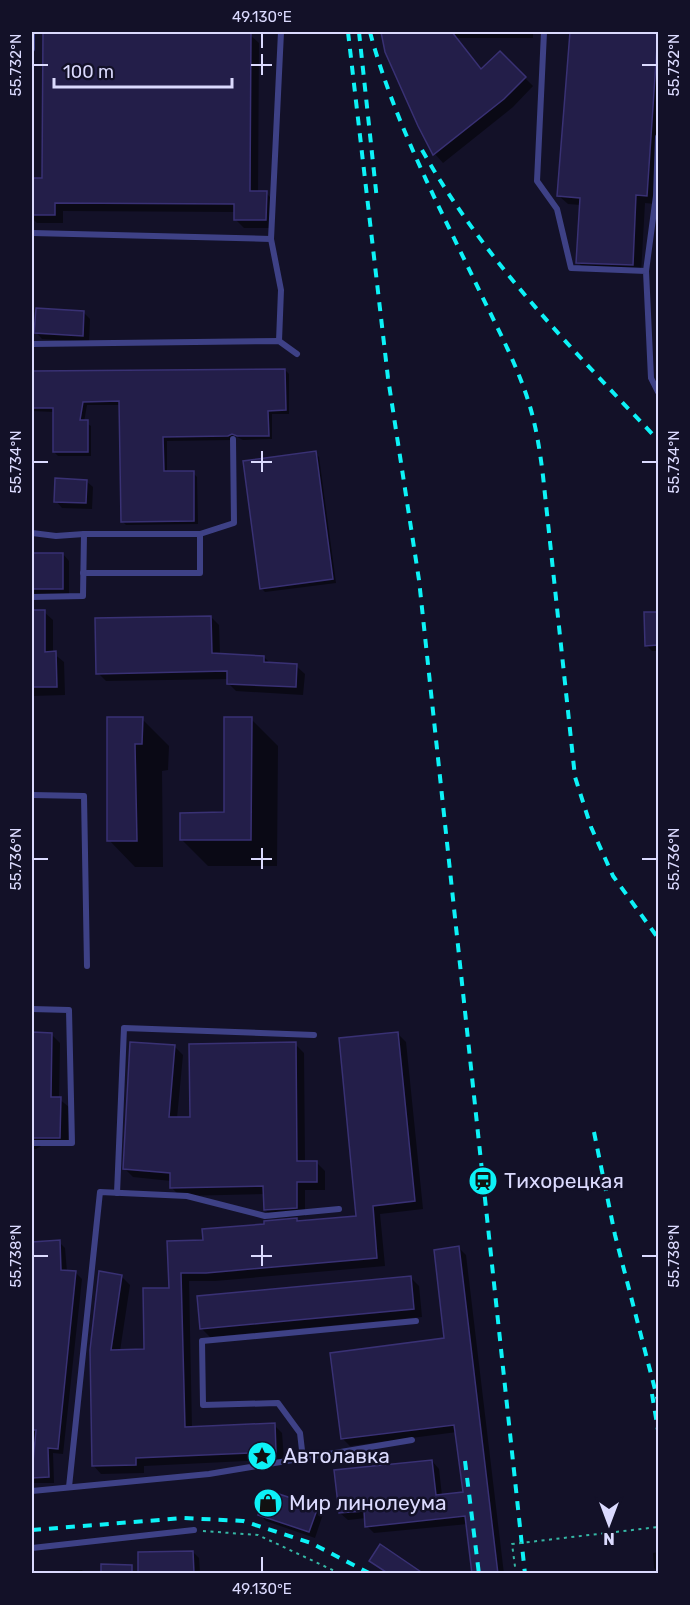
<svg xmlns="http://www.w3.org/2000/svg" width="690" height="1605" viewBox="0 0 690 1605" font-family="Rubik,sans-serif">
	<rect width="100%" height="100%" fill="#131128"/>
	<g fill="#0007">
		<polygon points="382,32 533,32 533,38 457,38 482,70 500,53 533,86 513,107 443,163 435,154 419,125 387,51"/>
		<polygon points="572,32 658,32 658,151 655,204 645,203 641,273 586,271 578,262 581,205 568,204 559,196"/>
		<polygon points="250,35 259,43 258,193 266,193 275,202 274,228 244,228 236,220 236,212 63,211 63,223 37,223 32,218 32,180 44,180"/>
		<polygon points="84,313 90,319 89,342 42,339 36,332"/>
		<polygon points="285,370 289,374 289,414 272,414 272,439 243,440 237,437 233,440 167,441 167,473 193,473 197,477 198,524 126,525 122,521 121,405 87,405 84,422 91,426 91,456 58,456 54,452 54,412 32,411 32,373"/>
		<polygon points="315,453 319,457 336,583 265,592 261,588"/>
		<polygon points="86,481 93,487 92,509 62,508 56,501"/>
		<polygon points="63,554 69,561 69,595 32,595 32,555"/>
		<polygon points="32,612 44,612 53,620 53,653 64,662 65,695 32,696"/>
		<polygon points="658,613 658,651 652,651 646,645 645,614"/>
		<polygon points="211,617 219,625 220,655 264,657 271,664 296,666 305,674 303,695 236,691 228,683 228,679 106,681 98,673"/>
		<polygon points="109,719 142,719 169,746 168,770 162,771 163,867 135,867 109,840"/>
		<polygon points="251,719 278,746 277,866 208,866 182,840 226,814"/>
		<polygon points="32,1034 51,1034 60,1043 59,1099 69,1107 68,1146 41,1146 36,1149 32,1149"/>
		<polygon points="398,1034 406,1042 423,1209 380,1214 385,1266 215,1281 189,1281 192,1429 274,1425 282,1433 284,1459 144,1466 144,1473 101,1474 93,1465 121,1276 130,1285 120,1351 146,1351 170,1289 169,1243 205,1241 265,1225 297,1220 299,1222 358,1217"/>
		<polygon points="295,1044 304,1053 305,1163 316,1162 325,1171 325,1190 305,1190 305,1216 274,1218 265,1210 265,1194 180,1196 171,1187 171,1181 133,1177 125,1169 174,1046 183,1055 177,1118 192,1118"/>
		<polygon points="59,1242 65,1248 67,1272 76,1273 82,1279 63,1454 53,1453 54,1483 32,1483 32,1463 34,1463 36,1448 32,1448 32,1243"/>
		<polygon points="459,1248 466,1255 504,1574 474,1574 468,1524 374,1533 367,1526 366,1518 348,1520 340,1513 432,1461 439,1469 442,1496 464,1493 457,1432 350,1446 343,1439 446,1340"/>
		<polygon points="410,1277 419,1286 422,1317 210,1337 201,1328"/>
		<polygon points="317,1508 323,1514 315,1538 266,1521 260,1515"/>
		<polygon points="193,1552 199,1558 200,1574 140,1574"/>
		<polygon points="658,1552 658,1572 654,1568 653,1553"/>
		<polygon points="82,1570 85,1574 32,1574 32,1572"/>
	</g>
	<g fill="#231e49" stroke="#393174" stroke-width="1.5">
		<polygon points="43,32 251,33 250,191 267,191 266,220 234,220 234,204 55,203 55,215 32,215 32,178 42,178"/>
		<polygon points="381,32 452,32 481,69 500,51 526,77 504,99 433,155 418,126 385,52"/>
		<polygon points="570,32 658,32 647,196 636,195 633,265 576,263 580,198 557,196"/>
		<polygon points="36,308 84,311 83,336 34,333"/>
		<polygon points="285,369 286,410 268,411 269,436 237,436 232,434 228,436 163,437 164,471 194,471 194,521 121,522 119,401 83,402 80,420 88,420 88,452 53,452 53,408 32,408 32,371"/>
		<polygon points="316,451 333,579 260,589 243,461"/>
		<polygon points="55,478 87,480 86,503 54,502"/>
		<rect x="32" y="553" width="31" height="36"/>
		<polygon points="32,610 45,610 45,652 56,651 57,687 32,687"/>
		<polygon points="644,612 658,612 658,645 645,646"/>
		<polygon points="211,616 212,653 264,656 264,662 297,664 296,687 227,684 227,671 96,674 95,618"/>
		<polygon points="107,717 143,717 142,744 135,744 137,841 107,841"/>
		<polygon points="224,717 252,717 251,840 180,840 180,813 224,812"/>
		<polygon points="32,1032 52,1033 51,1097 61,1097 60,1138 32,1138"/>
		<polygon points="398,1032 415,1201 373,1206 377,1258 206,1273 181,1273 185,1427 275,1423 276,1452 136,1458 136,1465 92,1466 90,1350 99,1271 122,1275 111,1350 144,1349 143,1288 169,1288 167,1241 203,1240 202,1229 264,1224 264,1221 297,1218 297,1221 356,1216 339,1038"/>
		<polygon points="130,1042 175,1045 169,1117 190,1117 189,1044 296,1042 297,1161 317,1161 317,1182 297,1182 297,1208 264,1210 263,1186 170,1188 170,1173 123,1169"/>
		<polygon points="60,1240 61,1270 76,1271 58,1449 48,1448 49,1477 32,1478 32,1462 33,1462 36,1430 32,1430 32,1242"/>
		<polygon points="459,1246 498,1574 472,1574 465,1516 365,1527 364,1511 339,1513 334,1470 432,1460 436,1495 463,1492 454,1425 341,1439 330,1353 444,1338 434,1250"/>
		<polygon points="411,1276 414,1309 200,1329 197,1296"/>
		<polygon points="267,1490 318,1507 309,1532 258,1515"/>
		<polygon points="380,1544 424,1574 389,1574 369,1561"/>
		<polygon points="193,1551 194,1573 138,1574 138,1552"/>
		<polygon points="101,1564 132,1565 132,1574 101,1574"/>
	</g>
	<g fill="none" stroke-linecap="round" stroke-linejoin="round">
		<polyline stroke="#35b7a5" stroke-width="2" stroke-dasharray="3 4.5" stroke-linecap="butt" points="203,1531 258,1535 341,1574"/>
		<g stroke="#3e4186" stroke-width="6">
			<polyline points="544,32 537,181 557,209 571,268 646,271 651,378 658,392"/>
			<polyline points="32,49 32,32"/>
			<polyline points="32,233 271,239"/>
			<polyline points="646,271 656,196 658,137"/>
			<polyline points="279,341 281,290 271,239 281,32"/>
			<polyline points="32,344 279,341 297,354"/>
			<polyline points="32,533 56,536 84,534"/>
			<polyline points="83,573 200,573 200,534"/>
			<polyline points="32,597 83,596 84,534 200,534 234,523 233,439"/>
			<polyline points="32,795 84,796 87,966"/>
			<polyline points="32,1009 69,1010 72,1143 32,1143"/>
			<polyline points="117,1193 124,1028 314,1035"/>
			<polyline points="303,1459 300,1433 278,1403 203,1405 202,1341 416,1321"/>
			<polyline points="69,1487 100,1192 187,1196 265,1216 339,1209"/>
			<polyline points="32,1491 209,1474 412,1440"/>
			<polyline points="32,1548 194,1530"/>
		</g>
		<g stroke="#0df2f7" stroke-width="4" stroke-dasharray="9 8" stroke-linecap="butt">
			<polyline points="348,32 388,378 419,580 525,1574"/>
			<polyline points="359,32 377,200"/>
			<path d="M 370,32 C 394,122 440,208 480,292 C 497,327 516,363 528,400 C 536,425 540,451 543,476 L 575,777 L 591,827 L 613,876 L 658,938"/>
			<path d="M 422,150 C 484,260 572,349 658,440"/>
			<polyline points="594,1132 615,1235 658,1401"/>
			<polyline points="652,1394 658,1430"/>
			<polyline points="465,1461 479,1574"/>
			<polyline points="32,1530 184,1518 243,1521 311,1543 371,1574"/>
		</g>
		<polyline stroke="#35b7a5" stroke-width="2" stroke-dasharray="3 4.5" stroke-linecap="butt" points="516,1574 512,1544 658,1527"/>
	</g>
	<path fill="none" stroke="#dbdafe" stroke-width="2" d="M 262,33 L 262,48M 262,54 L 262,75M 33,65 L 48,65M 251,65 L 272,65M 642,65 L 657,65M 262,451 L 262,472M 33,462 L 48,462M 251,462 L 272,462M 642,462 L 657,462M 262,848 L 262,869M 33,859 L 48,859M 251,859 L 272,859M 642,859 L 657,859M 262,1245 L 262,1266M 33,1256 L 48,1256M 251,1256 L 272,1256M 642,1256 L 657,1256M 262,1557 L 262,1572"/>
	<defs>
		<g id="station-disc" transform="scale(1.5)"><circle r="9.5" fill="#0df2f7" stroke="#131128"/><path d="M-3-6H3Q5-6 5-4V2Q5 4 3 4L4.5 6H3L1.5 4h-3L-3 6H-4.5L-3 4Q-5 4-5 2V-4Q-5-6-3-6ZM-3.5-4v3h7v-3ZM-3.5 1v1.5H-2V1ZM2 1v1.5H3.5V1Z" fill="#111"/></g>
		<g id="sight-disc" transform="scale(1.5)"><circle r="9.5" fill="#0df2f7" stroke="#131128"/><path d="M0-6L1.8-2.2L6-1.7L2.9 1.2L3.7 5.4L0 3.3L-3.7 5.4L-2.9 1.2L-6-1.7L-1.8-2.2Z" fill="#111"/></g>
		<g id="shop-disc" transform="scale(1.5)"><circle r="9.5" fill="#0df2f7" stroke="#131128"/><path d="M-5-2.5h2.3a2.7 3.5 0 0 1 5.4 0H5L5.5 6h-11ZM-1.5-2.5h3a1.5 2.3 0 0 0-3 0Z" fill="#111"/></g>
	</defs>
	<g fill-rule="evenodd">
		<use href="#station-disc" x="483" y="1181"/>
		<use href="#sight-disc" x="262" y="1456"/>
		<use href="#shop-disc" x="268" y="1503"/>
	</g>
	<g text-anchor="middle" stroke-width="5" stroke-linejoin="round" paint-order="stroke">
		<g font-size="21" fill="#dbdafe" stroke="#131128" text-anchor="start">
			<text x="504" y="1188">Тихорецкая</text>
			<text x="283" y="1463">Автолавка</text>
			<text x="289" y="1510">Мир линолеума</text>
		</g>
	</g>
	<rect width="690" height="1605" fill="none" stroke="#131128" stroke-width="66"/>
	<g transform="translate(609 1524) rotate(180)" stroke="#131128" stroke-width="4.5" paint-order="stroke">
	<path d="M0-4.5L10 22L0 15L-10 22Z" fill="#dbdafe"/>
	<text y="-9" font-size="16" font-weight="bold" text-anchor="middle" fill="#dbdafe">N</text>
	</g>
	<path d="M54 78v9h178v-9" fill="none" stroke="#dbdafe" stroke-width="3"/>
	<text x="63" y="78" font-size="18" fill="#dbdafe" stroke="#131128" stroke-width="4.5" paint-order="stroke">100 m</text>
	<rect x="33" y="33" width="624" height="1539" fill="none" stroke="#dbdafe" stroke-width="2"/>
	<g font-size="15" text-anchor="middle" fill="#dbdafe">
		<text x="262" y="22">49.130°E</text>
		<text transform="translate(674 65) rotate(-90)" y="5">55.732°N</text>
		<text transform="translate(16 65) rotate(-90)" y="5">55.732°N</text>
		<text transform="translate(674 462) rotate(-90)" y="5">55.734°N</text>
		<text transform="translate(16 462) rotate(-90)" y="5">55.734°N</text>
		<text transform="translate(16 859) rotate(-90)" y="5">55.736°N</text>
		<text transform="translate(674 859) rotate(-90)" y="5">55.736°N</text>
		<text transform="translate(16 1256) rotate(-90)" y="5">55.738°N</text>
		<text transform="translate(674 1256) rotate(-90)" y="5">55.738°N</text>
		<text x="262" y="1594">49.130°E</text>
	</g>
</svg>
